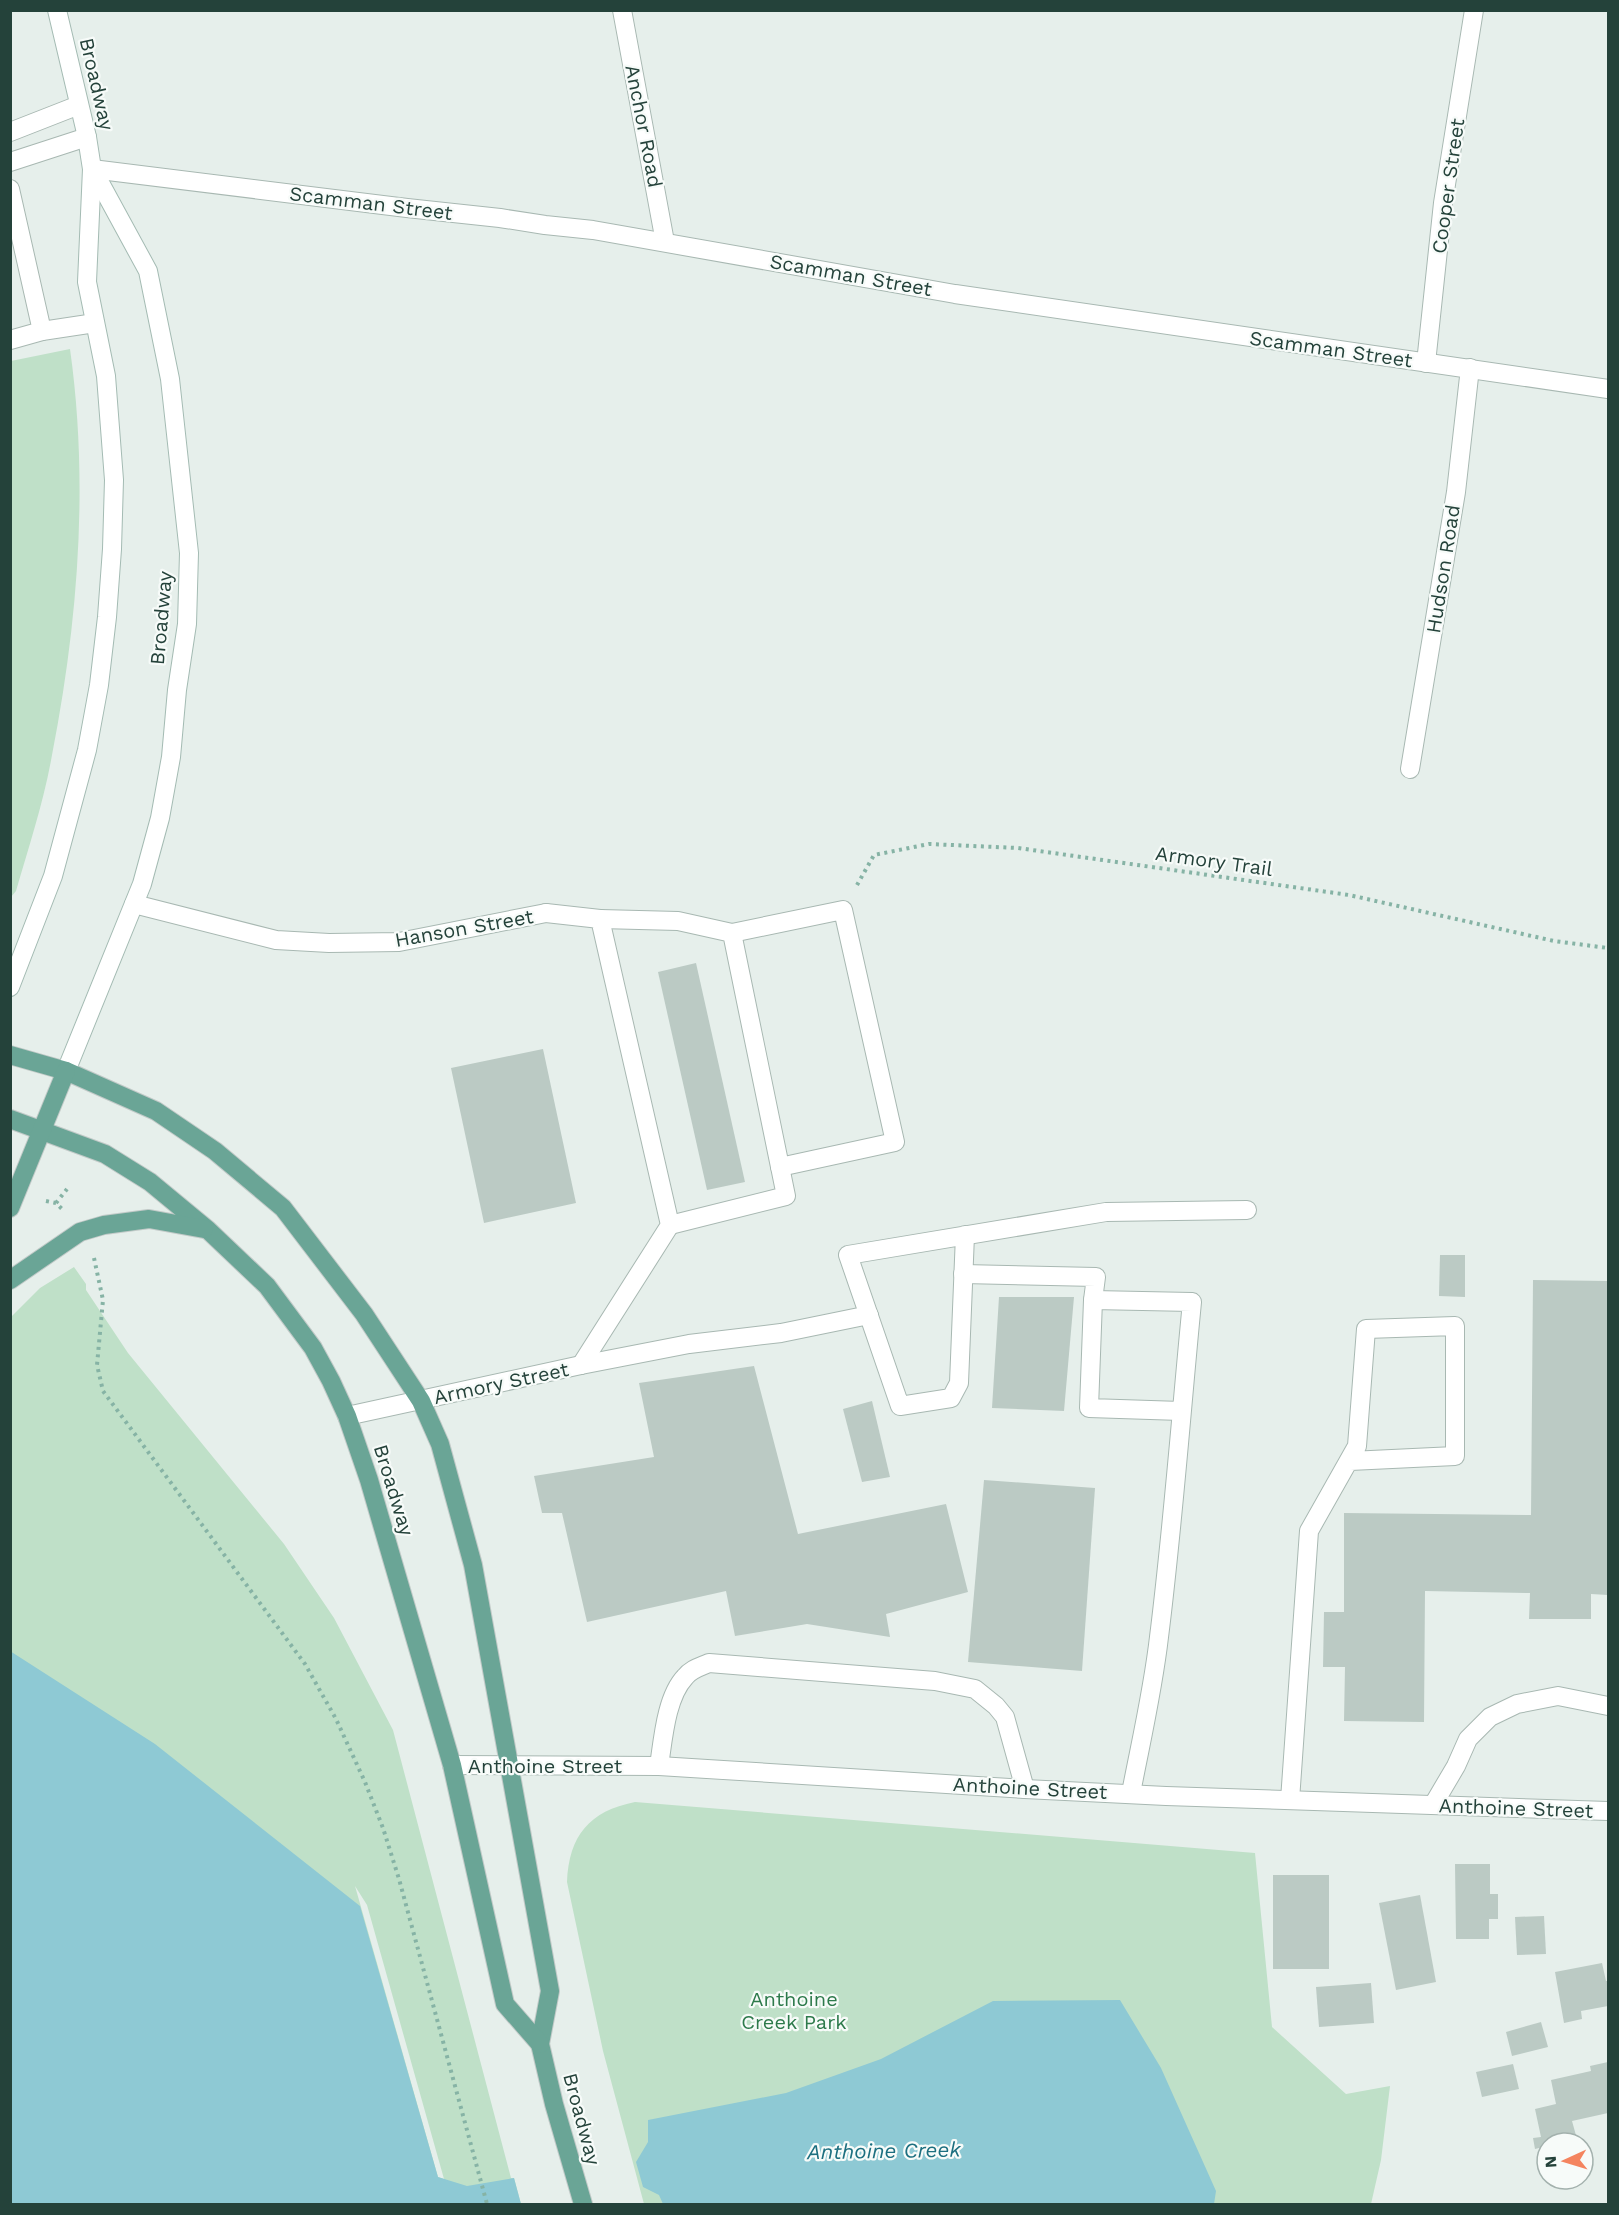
<svg xmlns="http://www.w3.org/2000/svg" width="1619" height="2215" viewBox="0 0 1619 2215" font-family="'Work Sans',sans-serif">
	<rect width="100%" height="100%" fill="#e6efeb"/>
	<g fill="#bfe0c8" fill-rule="evenodd">
		<path d="M 70,349 C 89,484 78,622 52,755 C 44,801 29,846 16,891 L 11,897 L 11,361 Z"/>
		<path d="M 74,1267 L 86,1284 L 86,1290 L 128,1353 L 284,1544 L 334,1618 L 393,1730 L 511,2178 L 514,2178 L 521,2204 L 11,2204 L 11,1317 L 40,1288 ZM 355,1886 L 367,1905 L 444,2179 L 438,2177 Z"/>
		<path d="M 635,1802 L 1255,1853 L 1272,2027 L 1346,2094 L 1390,2086 L 1381,2160 L 1371,2204 L 644,2204 L 603,2051 L 567,1882 C 569,1836 589,1811 635,1802 Z"/>
	</g>
	<g fill="#8ec9d4">
		<polygon points="10,1651 155,1744 360,1906 438,2177 467,2186 514,2178 521,2204 11,2204"/>
		<polygon points="1120,2000 1161,2068 1216,2191 1214,2204 663,2204 659,2195 643,2187 636,2162 648,2142 648,2120 786,2093 881,2059 993,2001"/>
	</g>
	<g fill="#bbcac4">
		<polygon points="696,963 745,1182 707,1190 658,972"/>
		<polygon points="543,1049 576,1203 484,1223 451,1068"/>
		<polygon points="1440,1255 1465,1255 1465,1297 1439,1296"/>
		<polygon points="1533,1280 1608,1281 1608,1595 1591,1594 1591,1619 1529,1619 1530,1593 1425,1591 1424,1722 1344,1721 1345,1667 1323,1667 1324,1612 1344,1612 1344,1513 1531,1515"/>
		<polygon points="999,1297 1074,1297 1064,1411 992,1408"/>
		<polygon points="754,1366 798,1534 946,1504 968,1592 886,1614 890,1637 807,1624 735,1636 726,1591 587,1622 562,1513 542,1513 534,1476 654,1457 639,1383"/>
		<polygon points="872,1401 890,1477 862,1482 843,1409"/>
		<polygon points="984,1480 1095,1488 1082,1671 968,1662"/>
		<polygon points="1455,1864 1490,1864 1490,1894 1498,1894 1498,1919 1489,1919 1489,1939 1456,1939"/>
		<rect x="1273" y="1875" width="56" height="94"/>
		<polygon points="1420,1895 1436,1982 1396,1990 1379,1903"/>
		<polygon points="1544,1916 1546,1954 1517,1955 1515,1917"/>
		<polygon points="1602,1963 1606,1981 1608,1981 1608,2006 1581,2011 1582,2019 1564,2023 1555,1972"/>
		<polygon points="1371,1983 1374,2023 1319,2027 1316,1987"/>
		<polygon points="1541,2022 1548,2047 1512,2056 1506,2032"/>
		<polygon points="1608,2062 1608,2113 1572,2121 1577,2139 1561,2143 1547,2143 1547,2146 1535,2149 1533,2138 1541,2137 1535,2109 1556,2104 1551,2080 1591,2071 1590,2066"/>
		<polygon points="1513,2064 1519,2089 1482,2097 1476,2072"/>
	</g>
	<g fill="none" stroke-linecap="round" stroke-linejoin="round">
		<g stroke="#a8b8b2" stroke-width="20">
			<g id="lane">
				<polyline points="10,132 79,105"/>
				<polyline points="10,162 87,137"/>
				<polyline points="10,189 42,331 10,340"/>
				<polyline points="42,331 95,323"/>
				<polyline points="546,913 600,919 670,1225 581,1365"/>
				<polyline points="600,919 678,921 732,933 786,1196 670,1225"/>
				<polyline points="732,933 843,910 895,1142 780,1167"/>
				<polyline points="965,1235 959,1383 951,1398 900,1406 848,1255 1106,1212 1247,1210"/>
				<polyline points="963,1274 1096,1277 1093,1300"/>
				<polyline points="581,1365 689,1344 781,1333 869,1315"/>
				<path d="M 659,1766 C 663,1740 666,1697 685,1677 C 691,1669 700,1667 709,1663 L 935,1681 L 975,1689 L 996,1706 L 1005,1717 L 1025,1789"/>
				<path d="M 1131,1793 C 1141,1741 1153,1690 1159,1637 C 1173,1526 1181,1414 1192,1302 L 1093,1300 L 1089,1408 L 1181,1411"/>
				<polyline points="1290,1800 1309,1531 1357,1446 1366,1329 1455,1326 1455,1456 1350,1461"/>
				<polyline points="1433,1805 1456,1766 1468,1739 1490,1717 1517,1704 1558,1696 1608,1706"/>
			</g>
		</g>
		<g stroke="#a8b8b2" stroke-width="20">
			<g id="street">
				<polyline points="622,10 665,242"/>
				<polyline points="92,169 407,208 500,218 545,225 593,230 955,294 1608,389"/>
				<polyline points="1426,363 1443,203 1474,10"/>
				<polyline points="1410,769 1456,492 1470,368"/>
				<polyline points="134,904 276,940 329,943 399,942 546,913"/>
				<polyline points="347,1416 581,1365"/>
				<polyline points="452,1765 659,1766 1025,1789 1166,1796 1608,1811"/>
			</g>
		</g>
		<g stroke="#a4bbb3" stroke-width="20">
			<g id="secondary">
				<polyline points="10,987 53,876 87,750 99,685 107,617 112,549 114,480 106,376 87,282 92,169 87,137 57,10"/>
				<polyline points="66,1071 142,884 160,818 171,757 177,690 187,624 189,553 170,379 148,271 93,170"/>
			</g>
		</g>
		<g stroke="#c2cac8" stroke-width="20">
			<g id="primary">
				<polyline points="10,1055 66,1071 156,1111 215,1151 283,1208 364,1314 421,1401 440,1444 473,1565 550,1991 540,2044 554,2104 583,2204"/>
				<polyline points="10,1119 105,1154 150,1182 208,1230 267,1286 313,1348 331,1381 347,1416 369,1480 452,1765 505,2004 540,2044"/>
				<polyline points="10,1208 66,1071"/>
				<polyline points="10,1280 80,1232 104,1225 149,1219 204,1229"/>
			</g>
		</g>
		<g stroke="#86b3a5" stroke-width="4" stroke-dasharray="3 4.5" stroke-linecap="butt">
			<polyline points="857,885 874,855 929,844 1018,848 1349,895 1554,941 1608,948"/>
			<polyline points="46,1201 56,1203 62,1209"/>
			<polyline points="56,1203 67,1189"/>
			<polyline points="94,1258 103,1300 97,1365 103,1391 305,1664 336,1719 365,1782 383,1828 399,1879 487,2204"/>
		</g>
		<use href="#lane" stroke="#fff" stroke-width="18"/>
		<use href="#street" stroke="#fff" stroke-width="18"/>
		<use href="#secondary" stroke="#fff" stroke-width="18"/>
		<use href="#primary" stroke="#6aa596" stroke-width="18"/>
	</g>
	<g text-anchor="middle" stroke-width="4.5" stroke-linejoin="round" paint-order="stroke">
		<g font-size="20" fill="#24423a" stroke="#f7fbf9">
			<text transform="translate(97 84) rotate(77)" y="7">Broadway</text>
			<text transform="translate(644 126) rotate(79)" y="7">Anchor Road</text>
			<text transform="translate(1448 186) rotate(-82)" y="7">Cooper Street</text>
			<text transform="translate(371 203) rotate(7)" y="7">Scamman Street</text>
			<text transform="translate(851 275) rotate(10)" y="7">Scamman Street</text>
			<text transform="translate(1331 349) rotate(8)" y="7">Scamman Street</text>
			<text transform="translate(1443 569) rotate(-81)" y="7">Hudson Road</text>
			<text transform="translate(161 618) rotate(-85)" y="7">Broadway</text>
			<text transform="translate(1214 861) rotate(8)" y="7">Armory Trail</text>
			<text transform="translate(464 928) rotate(-10)" y="7">Hanson Street</text>
			<text transform="translate(501 1383) rotate(-12)" y="7">Armory Street</text>
			<text transform="translate(394 1490) rotate(73)" y="7">Broadway</text>
			<text x="545" y="1773">Anthoine Street</text>
			<text transform="translate(1030 1788) rotate(3)" y="7">Anthoine Street</text>
			<text transform="translate(1516 1808) rotate(2)" y="7">Anthoine Street</text>
			<text transform="translate(582 2119) rotate(75)" y="7">Broadway</text>
		</g>
		<g font-size="20" fill="#2d7a4b" stroke="#f7fbf9">
			<text x="794" y="2006">Anthoine<tspan x="794" dy="23">Creek Park</tspan></text>
		</g>
		<g font-size="21" font-style="italic" fill="#1c6f80" stroke="#f7fbf9">
			<text transform="translate(884 2151) rotate(-1)" y="7">Anthoine Creek</text>
		</g>
	</g>
	<rect width="1619" height="2215" fill="none" stroke="#24423a" stroke-width="24"/>
	<g transform="translate(1565 2161) rotate(266)"><circle r="28" fill="#f7fbf9" stroke="#a3b1ad" stroke-width="1.5"/>
	<path d="M0-4.5L10 22L0 15L-10 22Z" fill="#f4845f"/>
	<text y="-9" font-size="16" font-weight="bold" text-anchor="middle" fill="#24423a">N</text>
	</g>
</svg>
